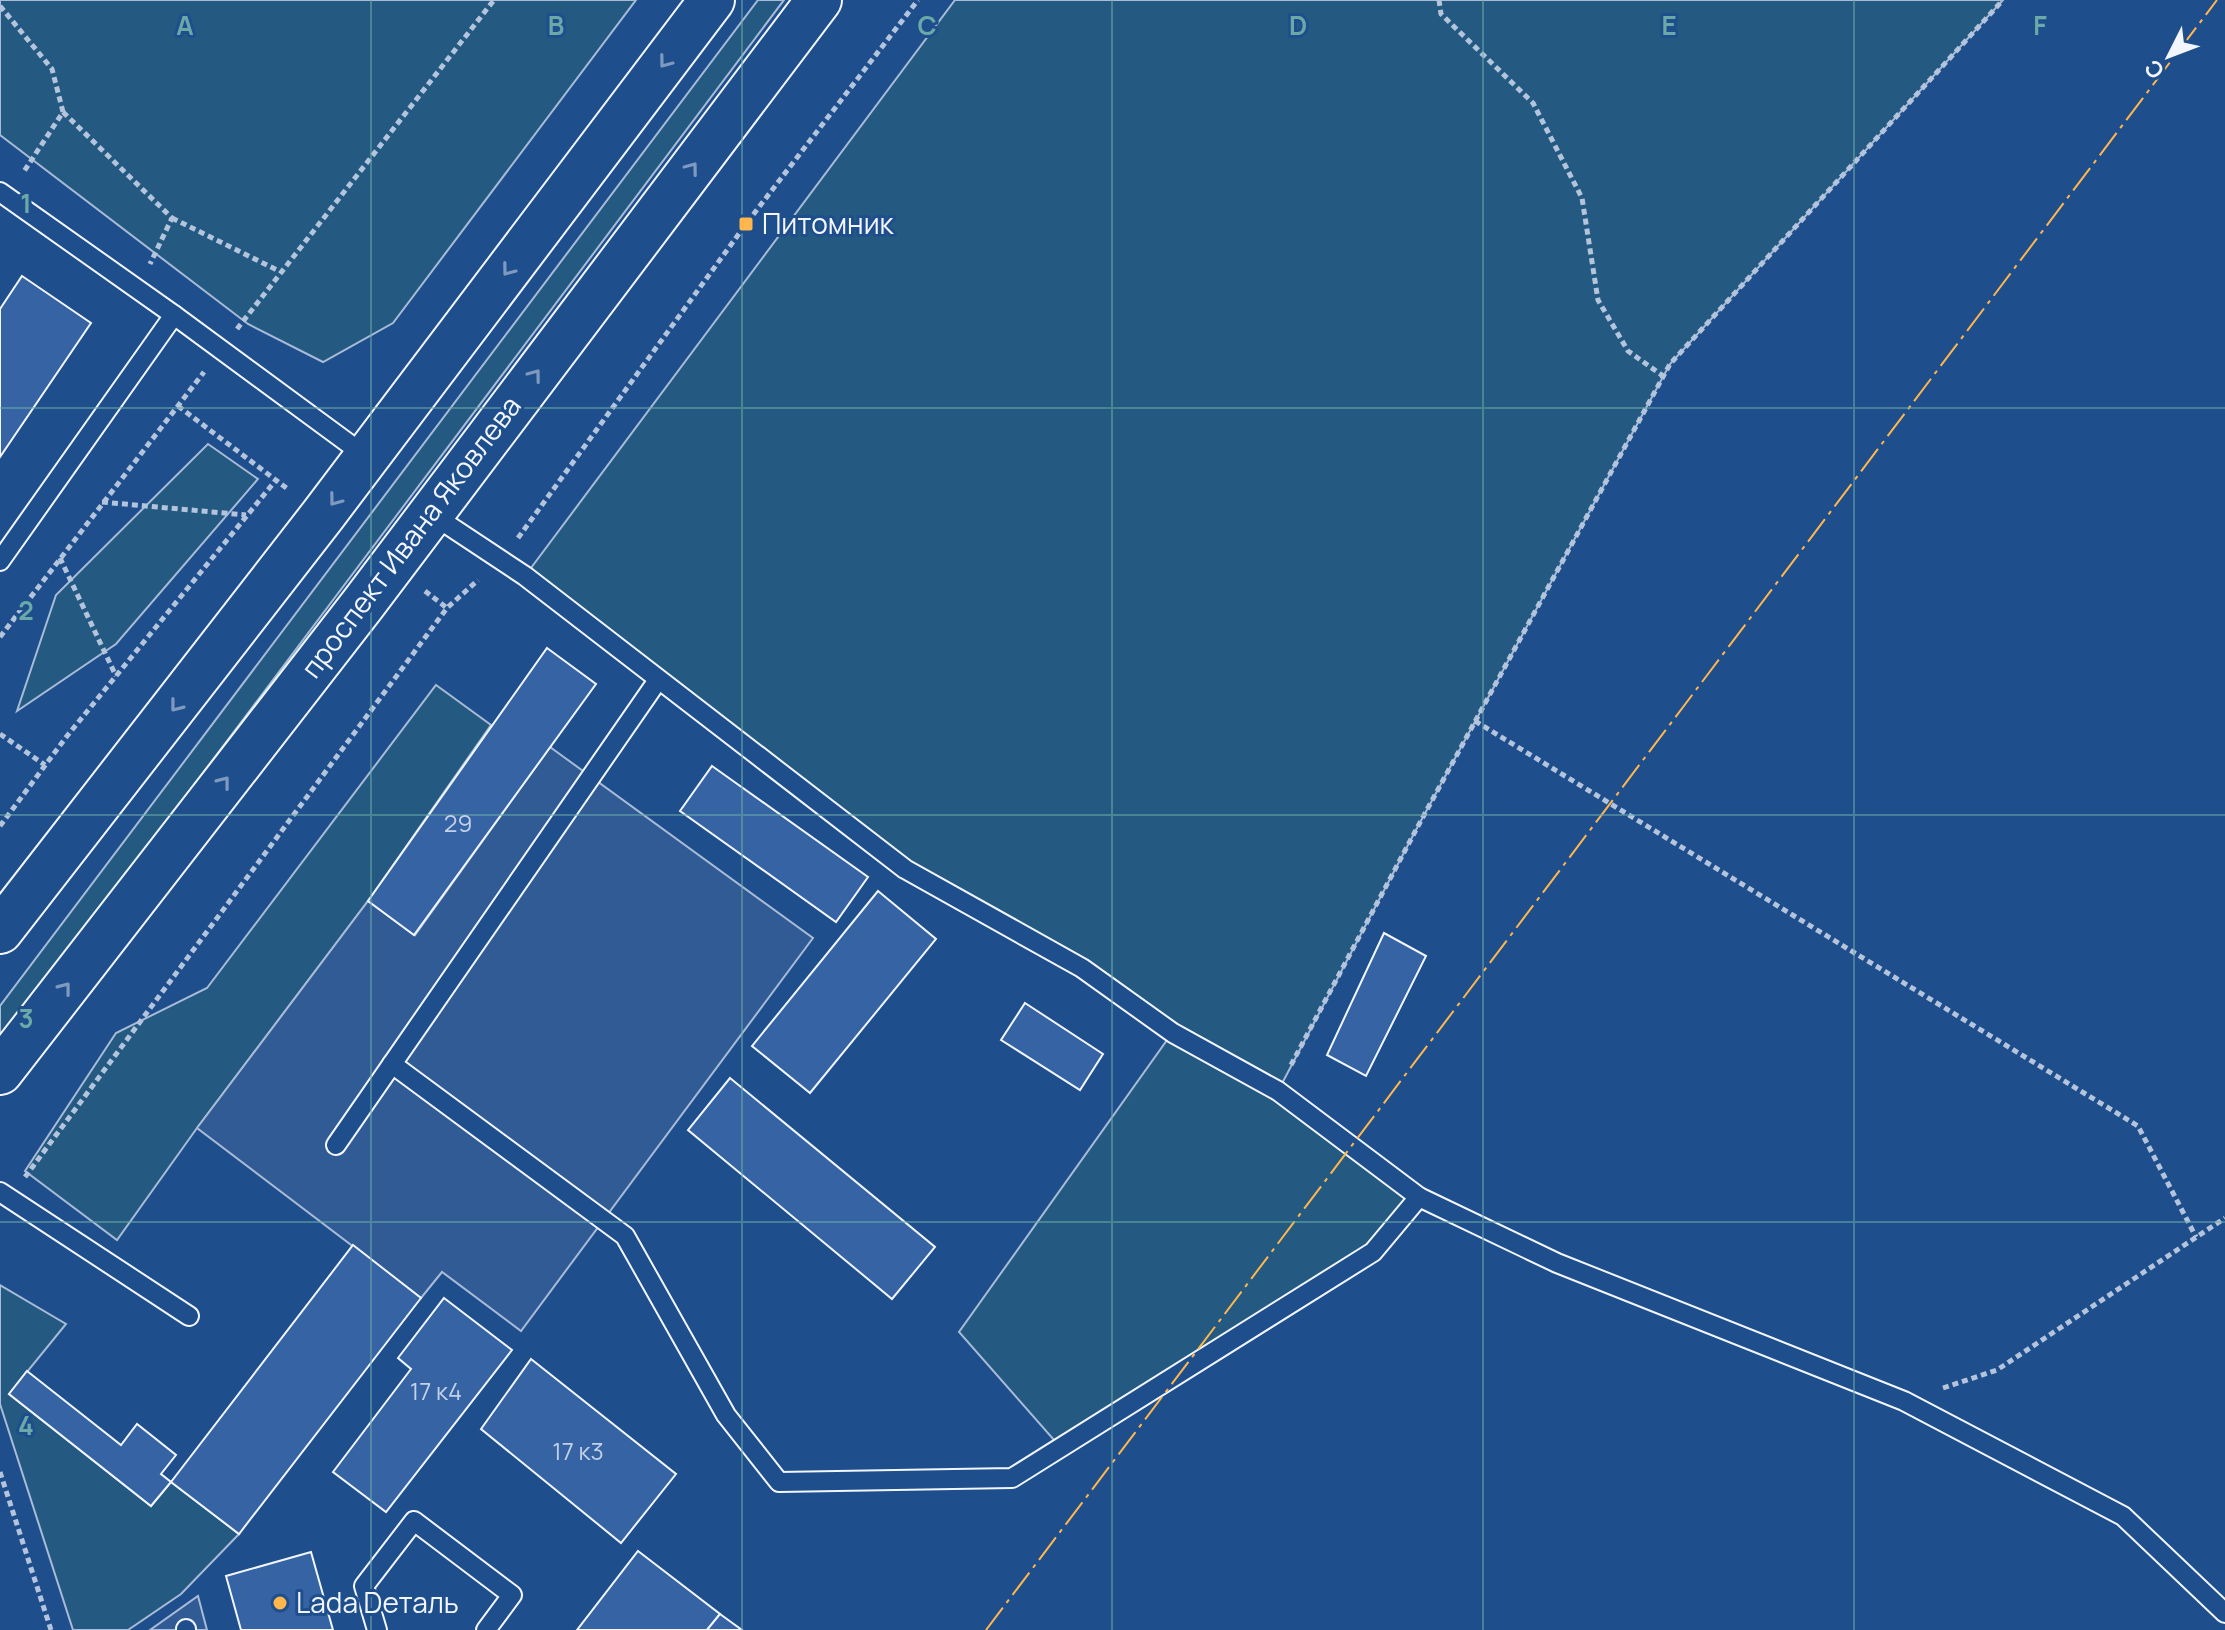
<svg xmlns="http://www.w3.org/2000/svg" width="2225" height="1630" viewBox="0 0 2225 1630" font-family="Manrope,sans-serif">
	<rect width="100%" height="100%" fill="#1f4e8c"/>
	<g fill="#245a82" stroke="#a8bbd7" stroke-width="2">
		<polygon points="0,0 636,0 393,323 323,362 248,324 0,135"/>
		<polygon points="758,0 784,0 0,1043 0,1006"/>
		<polygon points="955,0 2003,0 1670,364 1417,828 1278,1091 1419,1197 1373,1252 1061,1448 959,1332 1172,1033 905,869 525,576"/>
		<polygon points="208,444 258,479 116,644 17,711 56,595"/>
		<polygon points="436,685 491,725 368,901 197,1128 117,1240 25,1171 116,1033 207,988"/>
		<polygon points="0,1285 66,1324 9,1394 151,1506 171,1482 239,1534 181,1594 128,1630 73,1630 0,1404"/>
	</g>
	<g fill="#305b95" stroke="#a8bbd7" stroke-width="2">
		<polygon points="550,747 813,938 521,1331 442,1272 421,1298 197,1128 368,901 415,935"/>
		<polygon points="198,1596 207,1630 150,1630"/>
	</g>
	<g fill="#3563a3" stroke="#f2f6ff" stroke-width="2">
		<polygon points="22,276 91,323 0,457 0,309"/>
		<polygon points="547,648 596,684 414,935 368,901"/>
		<polygon points="712,766 868,877 836,922 680,811"/>
		<polygon points="878,891 936,939 810,1093 752,1046"/>
		<polygon points="1384,933 1426,956 1366,1076 1327,1055"/>
		<polygon points="1025,1003 1103,1054 1080,1090 1001,1040"/>
		<polygon points="730,1078 935,1247 892,1299 688,1130"/>
		<polygon points="353,1245 421,1298 239,1534 171,1482"/>
		<polygon points="444,1298 512,1350 386,1512 333,1472 411,1369 398,1358"/>
		<polygon points="531,1359 676,1474 621,1543 481,1429"/>
		<polygon points="27,1371 121,1445 137,1424 176,1455 161,1474 171,1482 151,1506 9,1394"/>
		<polygon points="638,1551 720,1614 707,1630 577,1630"/>
		<polygon points="311,1552 333,1630 241,1630 226,1576"/>
		<polygon points="720,1614 742,1630 707,1630"/>
	</g>
	<g fill="none" stroke-linecap="round" stroke-linejoin="round">
		<g stroke="#f2f6ff" stroke-width="22">
			<g id="lane">
				<polyline points="0,192 174,315 367,457"/>
				<polyline points="430,513 525,576 905,869 1082,968 1173,1033 1278,1091 1419,1197 1557,1263 1904,1401 2123,1516 2225,1613"/>
				<polyline points="0,561 174,315"/>
				<polyline points="392,1064 625,1236 726,1415 779,1482 1012,1478 1373,1252 1419,1197"/>
				<polyline points="336,1145 658,680"/>
				<polyline points="0,1192 189,1316"/>
				<polyline points="186,1629 186,1630"/>
				<polyline points="377,1630 364,1586 414,1521 512,1595 486,1630"/>
			</g>
		</g>
		<g stroke="#f2f6ff" stroke-width="48">
			<g id="primary">
				<polyline points="0,931 323,515 712,0"/>
				<polyline points="0,1072 363,604 819,0"/>
			</g>
		</g>
		<g stroke="#b3c4dc" stroke-width="5" stroke-dasharray="6 4" stroke-linecap="butt">
			<polyline points="1439,0 1441,14 1533,103 1582,198 1598,300 1628,351 1663,376"/>
			<polyline points="0,6 52,69 63,112 23,173"/>
			<polyline points="63,112 172,218 150,264"/>
			<polyline points="172,218 279,271"/>
			<polyline points="237,329 494,0"/>
			<polyline points="178,406 289,490"/>
			<polyline points="102,502 246,515"/>
			<polyline points="518,538 746,224 918,0"/>
			<polyline points="60,558 116,676"/>
			<polyline points="425,591 447,608"/>
			<polyline points="0,637 204,372"/>
			<polyline points="1475,721 2138,1126 2196,1237"/>
			<polyline points="0,734 45,765"/>
			<polyline points="0,826 67,736 276,480"/>
			<polyline points="1291,1065 1417,828 1670,364 2003,0"/>
			<polyline points="25,1177 447,608 478,580"/>
			<polyline points="1943,1388 1997,1370 2225,1218"/>
			<polyline points="0,1472 51,1630"/>
		</g>
		<use href="#lane" stroke="#1f4e8c" stroke-width="18"/>
		<use href="#primary" stroke="#1f4e8c" stroke-width="44"/>
		<polyline stroke="#ffb74d" stroke-width="2" stroke-dasharray="28 6 4 6" stroke-linecap="butt" points="986,1630 2217,0"/>
	</g>
	<defs><path id="oneway-chevron" d="M-2-3.5L2.5 0L-2 3.5" fill="none" stroke-width="1.6" stroke-linecap="round" stroke-linejoin="round" transform="scale(2)"/></defs>
	<g stroke="#7e9ac0">
		<use href="#oneway-chevron" transform="translate(665 62) rotate(127)"/>
		<use href="#oneway-chevron" transform="translate(692 168) rotate(-53)"/>
		<use href="#oneway-chevron" transform="translate(508 270) rotate(127)"/>
		<use href="#oneway-chevron" transform="translate(535 375) rotate(-53)"/>
		<use href="#oneway-chevron" transform="translate(335 500) rotate(127)"/>
		<use href="#oneway-chevron" transform="translate(176 706) rotate(128)"/>
		<use href="#oneway-chevron" transform="translate(224 782) rotate(-52)"/>
		<use href="#oneway-chevron" transform="translate(65 988) rotate(-52)"/>
	</g>
	<path fill="none" stroke="#6aa9a8" stroke-width="2" stroke-opacity="0.55" d="M 371,0 L 371,1630M 742,0 L 742,1630M 1112,0 L 1112,1630M 1483,0 L 1483,1630M 1854,0 L 1854,1630M 0,408 L 2225,408M 0,815 L 2225,815M 0,1222 L 2225,1222"/>
	<g fill="#ffb74d" stroke="#1f4e8c" stroke-width="3">
		<rect x="738" y="216" width="16" height="16" rx="4"/>
		<circle cx="280" cy="1603" r="8"/>
	</g>
	<g text-anchor="middle" stroke-width="6" stroke-linejoin="round" paint-order="stroke">
		<g font-size="24" fill="#c3d1e8">
			<text x="458" y="832">29</text>
			<text x="436" y="1400">17 к4</text>
			<text x="578" y="1460">17 к3</text>
		</g>
		<g font-size="28" fill="#f2f6ff" stroke="#1f4e8c" text-anchor="start">
			<text x="762" y="234">Питомник</text>
			<text x="296" y="1613">Lada Dеталь</text>
		</g>
		<g font-size="28" fill="#f2f6ff" stroke="#1f4e8c">
			<text transform="translate(411 537) rotate(-53)" y="10">проспект Ивана Яковлева</text>
		</g>
	</g>
	<g font-size="26" text-anchor="middle" font-weight="bold" fill="#6aa9a8" stroke="#1f4e8c" stroke-width="6" stroke-linejoin="round" paint-order="stroke">
		<text x="185" y="35">A</text>
		<text x="556" y="35">B</text>
		<text x="927" y="35">C</text>
		<text x="1298" y="35">D</text>
		<text x="1669" y="35">E</text>
		<text x="2040" y="35">F</text>
		<text x="26" y="213">1</text>
		<text x="26" y="620">2</text>
		<text x="26" y="1028">3</text>
		<text x="26" y="1435">4</text>
	</g>
	<g transform="translate(2169 56) rotate(228)" stroke="#1f4e8c" stroke-width="6" paint-order="stroke">
	<path d="M0-6L14 30L0 20L-14 30Z" fill="#f2f6ff"/>
	<text y="-12" font-size="22" font-weight="bold" text-anchor="middle" fill="#f2f6ff">С</text>
	</g>
</svg>
